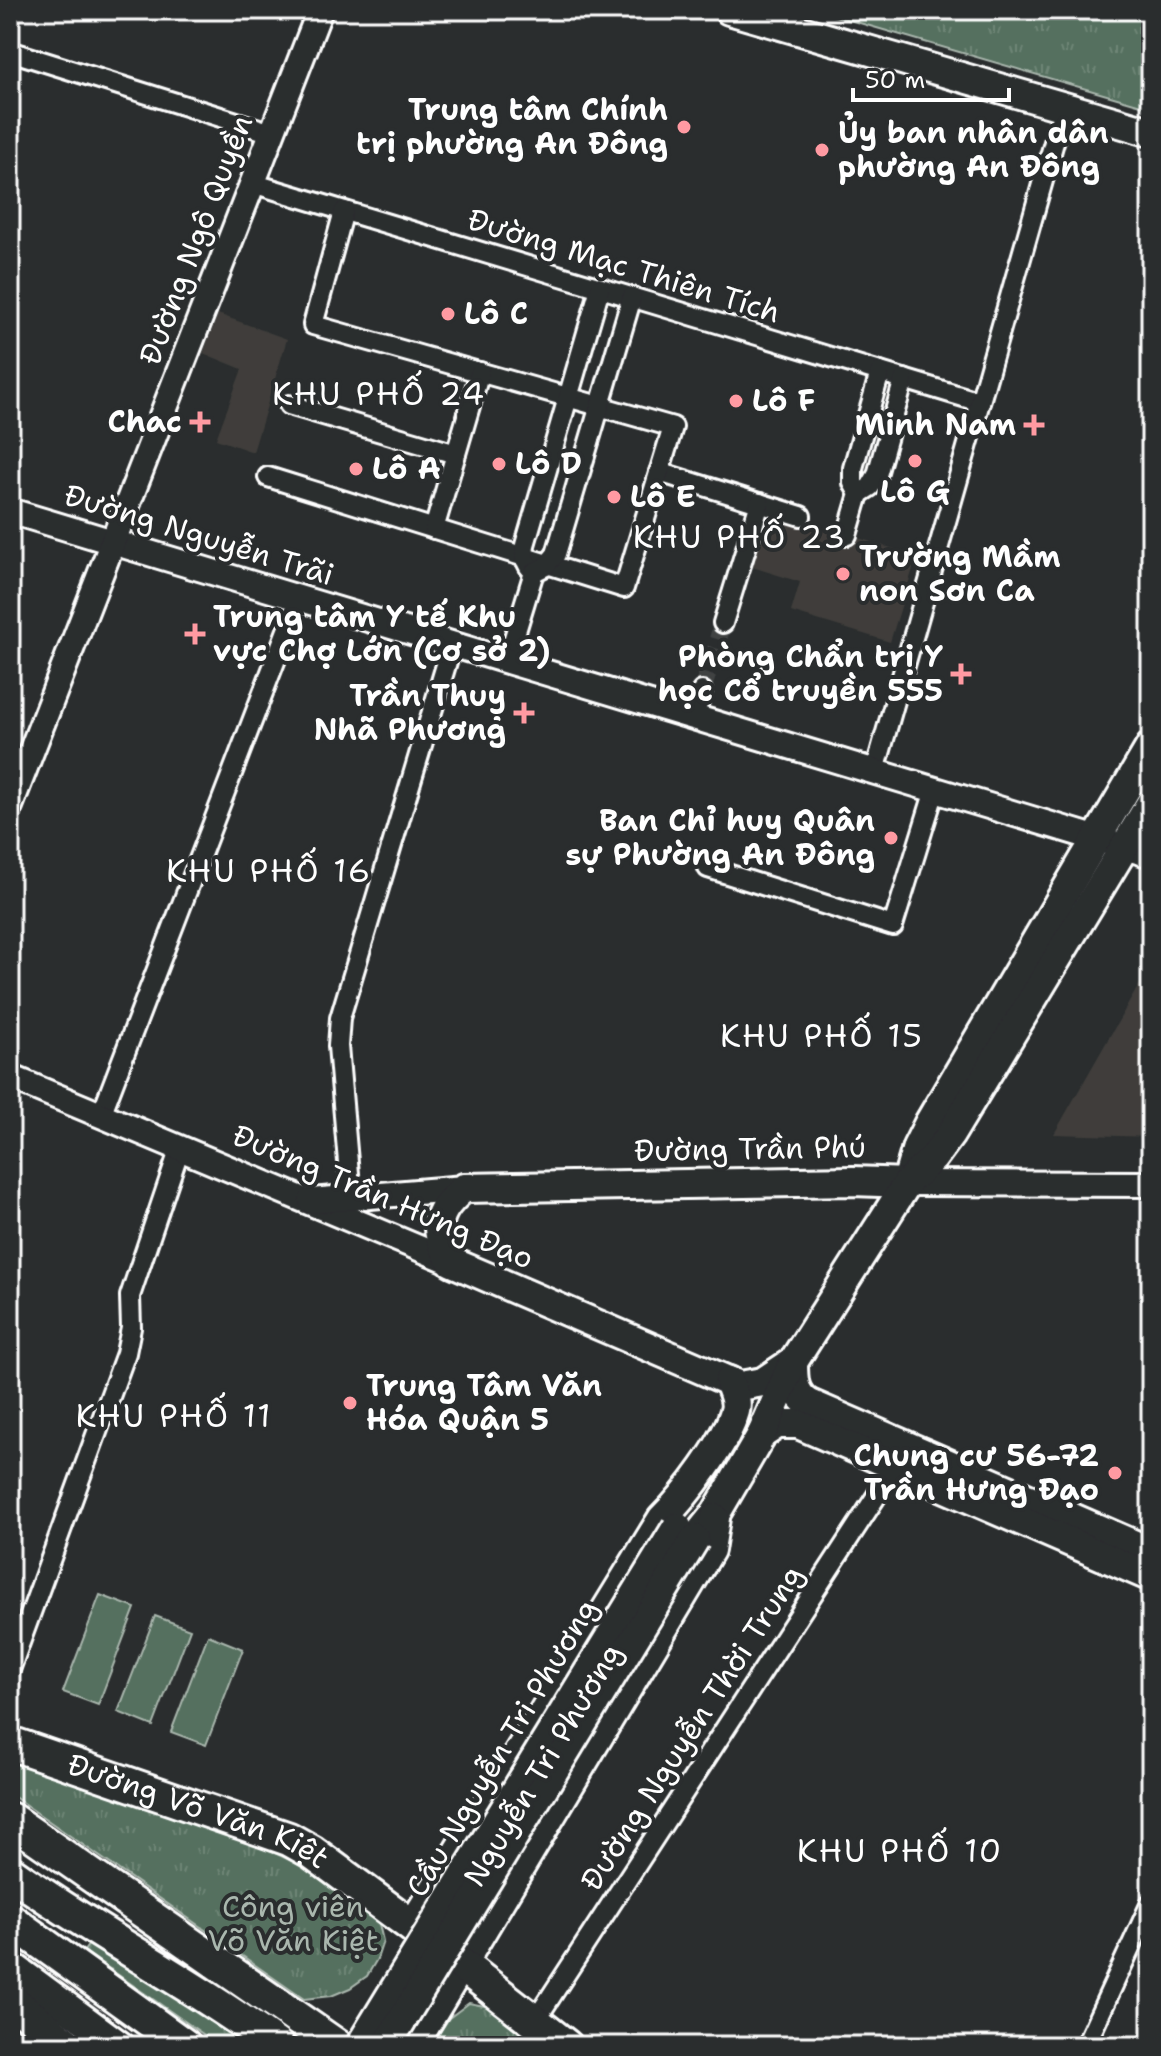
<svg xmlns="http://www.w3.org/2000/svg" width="1161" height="2056" viewBox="0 0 1161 2056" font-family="'Shantell Sans',sans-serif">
	<defs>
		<pattern id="park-tufts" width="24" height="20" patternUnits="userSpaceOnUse" patternTransform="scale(2)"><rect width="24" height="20" fill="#546f5e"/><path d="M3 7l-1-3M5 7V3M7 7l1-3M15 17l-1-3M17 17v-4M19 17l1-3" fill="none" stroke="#6e8576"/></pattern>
	</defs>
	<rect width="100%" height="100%" fill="#2a2d2e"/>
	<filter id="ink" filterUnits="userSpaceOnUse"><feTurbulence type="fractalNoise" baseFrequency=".0125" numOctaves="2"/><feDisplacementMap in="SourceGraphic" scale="16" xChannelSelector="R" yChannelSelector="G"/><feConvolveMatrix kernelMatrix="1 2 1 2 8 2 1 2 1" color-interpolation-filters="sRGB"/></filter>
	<g filter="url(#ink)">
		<g fill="#3f3e3b">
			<polygon points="218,314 287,339 253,452 216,439 242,369 203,353"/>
			<polygon points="767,510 917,556 890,642 791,612 800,582 749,566"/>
			<polygon points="1151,964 1151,1137 1054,1134"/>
		</g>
		<g fill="url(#park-tufts)" stroke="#aab7ae" stroke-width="2">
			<polygon points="815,10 1151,10 1151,95 1148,107"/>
			<polygon points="10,1755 271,1851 312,1871 361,1905 379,1924 383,1941 377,1959 367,1976 350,1988 331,1996 304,1999 10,1794"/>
			<polygon points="91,1941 251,2046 220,2046 84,1951"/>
			<polygon points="469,2003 489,2007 540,2046 431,2046 449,2018"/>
		</g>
		<g fill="#546f5e" stroke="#aab7ae" stroke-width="2">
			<polygon points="100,1595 135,1608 98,1705 63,1692"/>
			<polygon points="155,1616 190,1629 153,1726 118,1712"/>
			<polygon points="208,1635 243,1649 206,1745 171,1732"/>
		</g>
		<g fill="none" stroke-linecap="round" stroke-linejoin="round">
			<polyline stroke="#3f4243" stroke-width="18" stroke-dasharray="18 9" stroke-linecap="butt" points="702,691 723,623"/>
			<g stroke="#fff" stroke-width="24">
				<g id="street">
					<polyline points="10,51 272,133"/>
					<polyline points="252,183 980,402"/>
					<polyline points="289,405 456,454"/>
					<polyline points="659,472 801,516"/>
					<polyline points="268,477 624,588 673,427 313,325 344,211"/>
					<polyline points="859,494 870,487 877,475 904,379"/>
					<polyline points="434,529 480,372"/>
					<polyline points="847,535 859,494 853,483 853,468 880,372"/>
					<polyline points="529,567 524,557 525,545 600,288"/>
					<polyline points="723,623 760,503"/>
					<polyline points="507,661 534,572 546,566 556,554 632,297"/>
					<polyline points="694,717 702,691"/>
					<polyline points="875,771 1064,107"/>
					<polyline points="708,868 893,926 935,790"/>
					<polyline points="101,1115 299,599"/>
					<polyline points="351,1197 338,1046 340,1018 452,645"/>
					<polyline points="10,1670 126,1353 131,1328 130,1296 180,1148"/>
					<polyline points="535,2021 896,1466"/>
					<polyline points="1085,2046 1151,1903"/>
				</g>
			</g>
			<g stroke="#fff" stroke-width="30">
				<g id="secondary">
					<polyline points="10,511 1151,855"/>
					<polyline points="10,806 320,10"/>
					<polyline points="10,1077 452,1262"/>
					<polyline points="907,1183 1151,1184"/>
					<polyline points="311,1201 464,1188"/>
				</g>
			</g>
			<g stroke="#fff" stroke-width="34">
				<g id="primary">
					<polyline points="729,10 1151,132"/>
					<polyline points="907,1182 917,1147 929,1123 1151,746"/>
					<path d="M 793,1362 L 763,1382 L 740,1386 L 452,1262 C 432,1230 434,1212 464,1188 L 853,1181 L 907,1183"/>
					<path d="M 793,1362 C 793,1379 793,1393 808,1403 L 1151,1552"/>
					<polyline points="762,1434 777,1424 798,1424 1151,1577"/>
					<polyline points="695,1539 716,1513 762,1434 793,1362 907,1183 933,1158 950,1135 1151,803"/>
					<path d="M 412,1926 L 662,1519 C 686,1495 726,1443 735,1411 C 738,1400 732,1391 729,1381"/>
					<polyline points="10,1965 120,2046"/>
					<polyline points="413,2046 710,1550 715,1518"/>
				</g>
			</g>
			<g stroke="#fff" stroke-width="38">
				<g id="highway">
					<path id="s1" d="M 10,1743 L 289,1839 L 312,1852 L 412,1926 L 566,2046"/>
					<polyline points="10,1819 337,2046"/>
					<path d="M 10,1872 C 97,1934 191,1983 277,2046"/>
					<polyline points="10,1920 185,2046"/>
					<polyline points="10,1999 69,2046"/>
				</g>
			</g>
			<use href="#street" stroke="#2a2d2e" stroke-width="18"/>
			<use href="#secondary" stroke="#2a2d2e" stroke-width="24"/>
			<use href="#primary" stroke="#2a2d2e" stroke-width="28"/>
			<use href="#highway" stroke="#2a2d2e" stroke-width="32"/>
			<g stroke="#fff" stroke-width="34" stroke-linecap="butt">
				<g id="primary-bridge">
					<polyline points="360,2046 677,1527"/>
					<polyline points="386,2046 695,1539"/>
				</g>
			</g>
			<use href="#primary-bridge" stroke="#2a2d2e" stroke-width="28"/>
		</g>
	</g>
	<g fill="#ff9aa2" stroke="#2a2d2e" stroke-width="3">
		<circle cx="684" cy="127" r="8"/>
		<circle cx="822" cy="150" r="8"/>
		<circle cx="448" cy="314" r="8"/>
		<circle cx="736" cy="401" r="8"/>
		<path d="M196 410h8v8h8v8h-8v8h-8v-8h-8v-8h8z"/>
		<path d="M1030 413h8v8h8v8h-8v8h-8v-8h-8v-8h8z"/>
		<circle cx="915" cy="461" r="8"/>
		<circle cx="499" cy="464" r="8"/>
		<circle cx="356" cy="469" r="8"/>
		<circle cx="614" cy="497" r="8"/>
		<circle cx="843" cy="574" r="8"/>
		<path d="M191 622h8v8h8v8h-8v8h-8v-8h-8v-8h8z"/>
		<path d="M957 662h8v8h8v8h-8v8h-8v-8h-8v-8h8z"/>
		<path d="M520 701h8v8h8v8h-8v8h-8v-8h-8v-8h8z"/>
		<circle cx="891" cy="838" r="8"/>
		<circle cx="350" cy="1403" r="8"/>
		<circle cx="1115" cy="1473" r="8"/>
	</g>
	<g text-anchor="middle" stroke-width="8" stroke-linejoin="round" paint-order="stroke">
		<g font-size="30" font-weight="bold" fill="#fff" stroke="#2a2d2e" text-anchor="start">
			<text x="668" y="120" text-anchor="end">Trung tâm Chính<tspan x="668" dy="34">trị phường An Đông</tspan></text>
			<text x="838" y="143">Ủy ban nhân dân<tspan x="838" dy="34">phường An Đông</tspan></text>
			<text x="464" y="324">Lô C</text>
			<text x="752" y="411">Lô F</text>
			<text x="182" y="432" text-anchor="end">Chac</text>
			<text x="1016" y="435" text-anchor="end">Minh Nam</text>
			<text x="515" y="474">Lô D</text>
			<text x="372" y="479">Lô A</text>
			<text x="915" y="502" text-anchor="middle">Lô G</text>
			<text x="630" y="507">Lô E</text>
			<text x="859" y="567">Trường Mầm<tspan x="859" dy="34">non Sơn Ca</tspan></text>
			<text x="213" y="627">Trung tâm Y tế Khu<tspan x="213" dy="34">vực Chợ Lớn (Cơ sở 2)</tspan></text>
			<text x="943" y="667" text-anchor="end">Phòng Chẩn trị Y<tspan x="943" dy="34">học Cổ truyền 555</tspan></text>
			<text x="506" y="706" text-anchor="end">Trần Thuỵ<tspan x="506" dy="34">Nhã Phương</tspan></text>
			<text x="875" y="831" text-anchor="end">Ban Chỉ huy Quân<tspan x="875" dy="34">sự Phường An Đông</tspan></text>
			<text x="366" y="1396">Trung Tâm Văn<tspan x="366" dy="34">Hóa Quận 5</tspan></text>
			<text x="1099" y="1466" text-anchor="end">Chung cư 56-72<tspan x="1099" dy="34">Trần Hưng Đạo</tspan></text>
		</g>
		<g font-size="30" fill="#fff" stroke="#2a2d2e">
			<text transform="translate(196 240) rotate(-69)" y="10">Đường Ngô Quyền</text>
			<text transform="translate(624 266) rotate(17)" y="10">Đường Mạc Thiên Tích</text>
			<text transform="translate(199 535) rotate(17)" y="10">Đường Nguyễn Trãi</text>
			<text transform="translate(750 1149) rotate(-1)" y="10">Đường Trần Phú</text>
			<text transform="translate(383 1197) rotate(23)" y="10">Đường Trần Hưng Đạo</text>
			<text transform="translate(692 1728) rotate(-57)" y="10">Đường Nguyễn Thời Trung</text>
			<text transform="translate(502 1748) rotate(-59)" y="10">Cầu Nguyễn Tri Phương</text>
			<text transform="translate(543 1765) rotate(-59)" y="10">Nguyễn Tri Phương</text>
			<text dy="10" stroke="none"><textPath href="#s1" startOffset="200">Đường Võ Văn Kiệt</textPath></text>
		</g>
		<g font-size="30" fill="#aab7ae" stroke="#2a2d2e">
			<text x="293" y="1917">Công viên<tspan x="293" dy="34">Võ Văn Kiệt</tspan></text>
		</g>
		<g font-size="32" letter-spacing="2" fill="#fff" stroke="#2a2d2e">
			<text x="379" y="405">KHU PHỐ 24</text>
			<text x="740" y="548">KHU PHỐ 23</text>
			<text x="269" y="882">KHU PHỐ 16</text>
			<text x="822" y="1047">KHU PHỐ 15</text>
			<text x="174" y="1427">KHU PHỐ 11</text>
			<text x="900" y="1862">KHU PHỐ 10</text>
		</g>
	</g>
	<rect width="1161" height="2056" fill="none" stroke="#2a2d2e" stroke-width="40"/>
	<rect x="20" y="20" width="1121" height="2016" fill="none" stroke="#fff" stroke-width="3" filter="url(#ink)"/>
	<path d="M853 88v12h156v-12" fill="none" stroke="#ffffff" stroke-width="4"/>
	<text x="865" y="88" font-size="24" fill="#ffffff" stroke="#2a2d2e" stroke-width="6" paint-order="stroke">50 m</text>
</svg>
